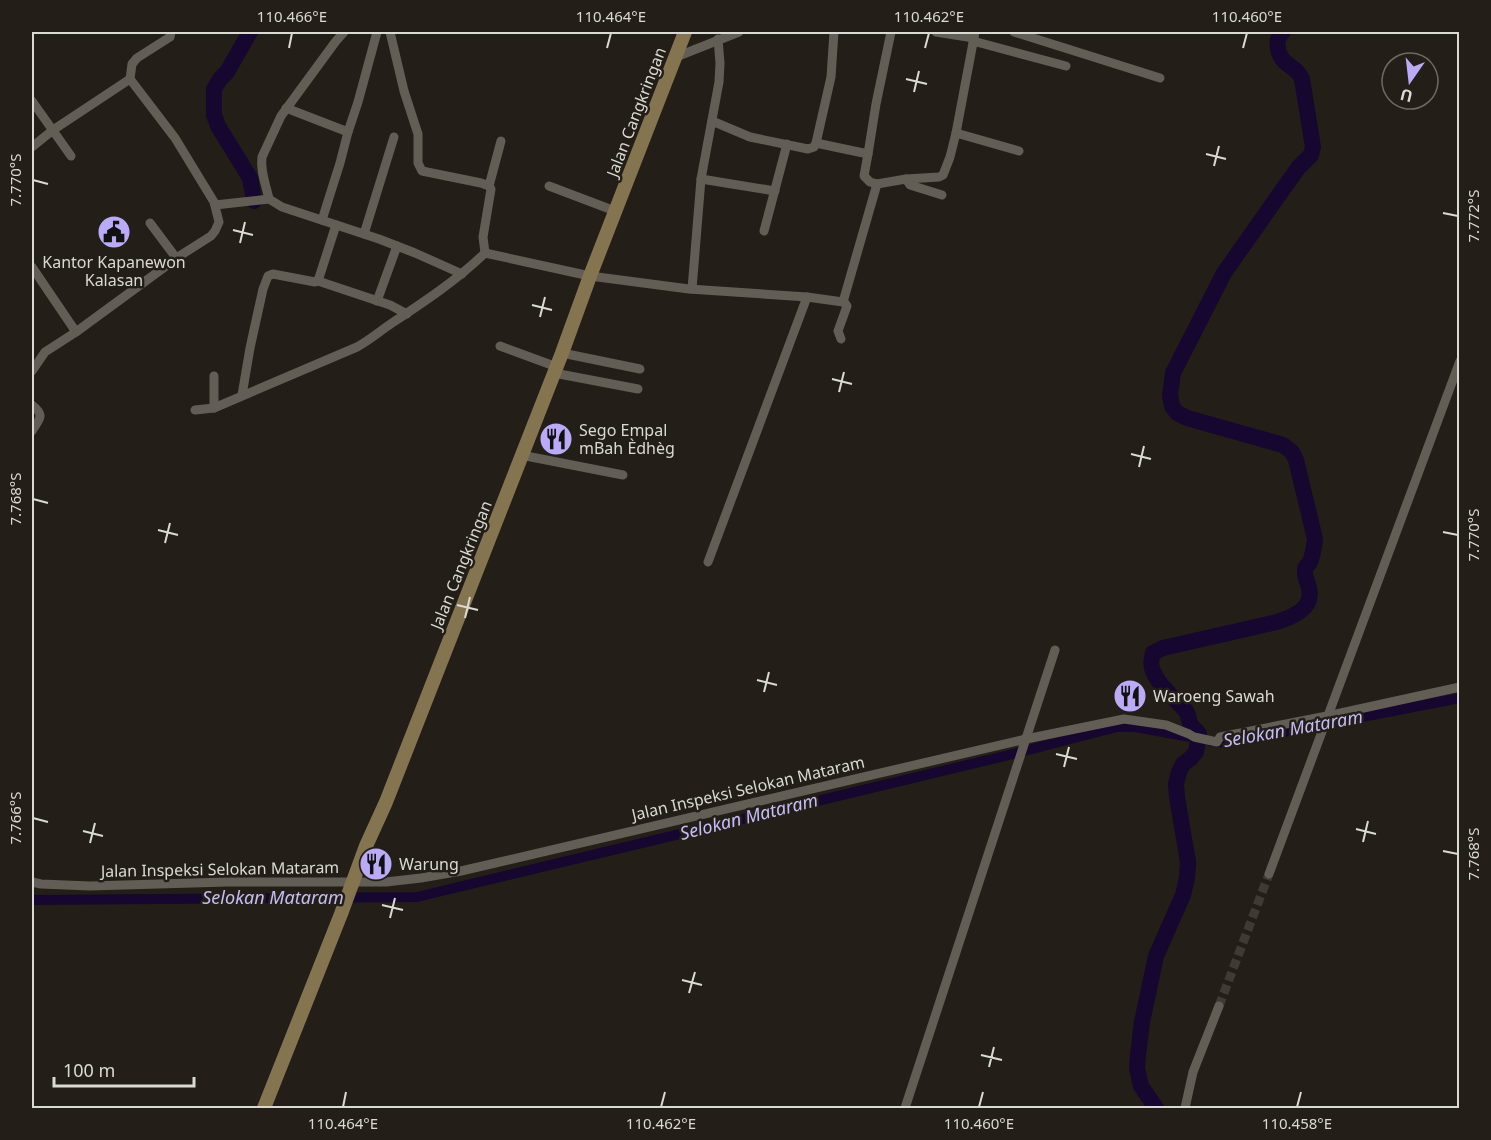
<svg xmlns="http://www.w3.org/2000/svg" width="1491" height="1140" viewBox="0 0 1491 1140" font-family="'Noto Sans',sans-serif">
	<rect width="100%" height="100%" fill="#231f18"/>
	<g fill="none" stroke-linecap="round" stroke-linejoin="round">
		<g stroke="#15072f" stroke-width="10">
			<polyline points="1210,741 1228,743 1460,698"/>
			<polyline points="32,900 417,897 1009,755 1117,727 1135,727 1191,737"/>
		</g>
		<g stroke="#15072f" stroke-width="16">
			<polyline points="250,32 227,72 220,79 214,89 214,115 218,126 250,178 254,201"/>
			<path d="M 1156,1108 L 1141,1086 L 1137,1068 L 1138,1055 L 1142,1022 L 1156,956 L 1183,895 L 1187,878 L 1188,862 L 1177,797 L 1176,784 L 1179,772 L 1183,764 L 1190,759 L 1196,752 L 1199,734 C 1197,730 1192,728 1190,723 C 1188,718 1189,714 1185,710 C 1174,697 1157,685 1152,668 C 1150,663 1152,658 1153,653 L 1163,648 L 1277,622 C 1292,617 1314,609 1309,588 C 1308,582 1304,577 1305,570 C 1306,564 1306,568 1310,562 C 1313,555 1314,547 1315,539 L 1296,460 L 1292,452 L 1283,445 L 1187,418 L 1177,413 L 1172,406 L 1170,395 L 1173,373 L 1224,273 L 1298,168 L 1311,155 L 1313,147 L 1302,79 C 1298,70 1292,68 1285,62 C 1277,54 1274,39 1283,32"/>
		</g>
		<polyline stroke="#3f3b34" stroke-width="9" stroke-dasharray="9 4.5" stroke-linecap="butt" points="1219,1006 1269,874"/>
		<g stroke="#635e55" stroke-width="9">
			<polyline points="390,32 404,91 418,134 418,163 422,171 481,183 489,186 491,189 483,237 485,253"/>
			<polyline points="936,32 974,38"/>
			<polyline points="1014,32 1160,78"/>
			<polyline points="973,41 1066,66"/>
			<polyline points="676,57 739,32"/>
			<polyline points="32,101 71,156"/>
			<polyline points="286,108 348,132"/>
			<polyline points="712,121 750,137 808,149 814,147 816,143 831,77 834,32"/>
			<polyline points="956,133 1019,151"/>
			<polyline points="816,143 868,154 864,176 870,182 877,184 906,179 939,177 943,175 950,157 956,133 975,32"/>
			<polyline points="32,147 53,130 130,79"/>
			<polyline points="868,154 876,104 891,32"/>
			<polyline points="701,179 775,191"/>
			<polyline points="906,179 910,185 942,195"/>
			<polyline points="489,186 501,141"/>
			<polyline points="549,186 615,211"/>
			<path d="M 269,199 C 266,185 260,171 262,157 L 281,116 L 336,41 L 344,32"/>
			<polyline points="215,205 269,199 282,207 379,239 415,253 462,274"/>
			<polyline points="322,220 340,163 348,132 358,102 377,32"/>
			<polyline points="150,223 177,259"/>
			<polyline points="764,231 787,144"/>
			<polyline points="364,234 394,137"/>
			<polyline points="485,253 590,276 689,289 807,297 843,302"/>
			<polyline points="32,267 76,332"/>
			<polyline points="318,281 336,225"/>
			<polyline points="692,289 701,179 719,82 720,63 718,39"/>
			<polyline points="377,301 397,246"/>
			<polyline points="841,339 838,331 847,306 845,303 843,302 877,184"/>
			<polyline points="500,346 557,367"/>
			<polyline points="562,353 640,369"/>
			<polyline points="32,371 45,352 76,332 181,255 211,236 215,231 219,222 214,202 175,138 130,79 132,64 137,58 170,37 171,32"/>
			<polyline points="554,373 638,389"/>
			<polyline points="242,395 250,348 263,289 268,276 273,274 315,282 318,281 390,305 407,314"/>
			<path d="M 32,405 C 46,416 39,419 32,431"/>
			<polyline points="214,408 214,376"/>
			<path d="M 195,410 L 214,408 L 357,347 C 370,340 380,331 392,323 C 424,302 457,280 485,253"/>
			<polyline points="521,455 623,475"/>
			<polyline points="708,562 807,297"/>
			<polyline points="1269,874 1460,361"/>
			<polyline points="32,882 41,884 90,886 227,882 386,882 421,878 461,871 1026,739 1124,719 1166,725 1189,734 1194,737 1217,742 1220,737 1327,716 1460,687"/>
			<polyline points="905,1108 1055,650"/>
			<polyline points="1185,1108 1193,1072 1219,1006"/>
		</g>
		<polyline stroke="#857450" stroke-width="14" points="264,1108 341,914 366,846 386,802 562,353 590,276 685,32"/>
	</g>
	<path fill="none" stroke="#dbd9d3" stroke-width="2" d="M 289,48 L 292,33M 607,48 L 611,33M 925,48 L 929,33M 1243,48 L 1247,33M 906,79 L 927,84M 914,92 L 919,71M 1206,154 L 1226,159M 1214,166 L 1219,146M 33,180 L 48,184M 1443,213 L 1458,216M 233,230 L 253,235M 240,243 L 245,222M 532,305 L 552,310M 540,317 L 545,297M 832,379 L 852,384M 839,392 L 844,372M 1131,454 L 1151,459M 1139,467 L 1144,446M 33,499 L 48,503M 158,530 L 178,535M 1443,532 L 1458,535M 165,543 L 170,523M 457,605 L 478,610M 465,618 L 470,597M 757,680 L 777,685M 764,692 L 769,672M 1056,754 L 1077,759M 1064,767 L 1069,747M 33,818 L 48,822M 1356,829 L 1376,834M 83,831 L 103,836M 1363,842 L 1368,821M 90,843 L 95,823M 1443,851 L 1458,854M 382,905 L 403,910M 390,918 L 395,898M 682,980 L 702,985M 689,993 L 695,972M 981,1055 L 1002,1060M 989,1067 L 994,1047M 343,1107 L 346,1092M 661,1107 L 665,1092M 979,1107 L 983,1092M 1297,1107 L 1301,1092"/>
	<defs>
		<g id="civic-disc" transform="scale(1.725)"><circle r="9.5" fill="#bbaaf6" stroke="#231f18"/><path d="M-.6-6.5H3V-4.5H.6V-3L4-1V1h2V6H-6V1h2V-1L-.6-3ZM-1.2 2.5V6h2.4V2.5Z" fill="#111"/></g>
		<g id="restaurant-disc" transform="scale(1.725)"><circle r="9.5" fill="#bbaaf6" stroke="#231f18"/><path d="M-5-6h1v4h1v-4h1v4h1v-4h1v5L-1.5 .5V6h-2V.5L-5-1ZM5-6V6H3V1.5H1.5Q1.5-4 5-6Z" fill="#111"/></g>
	</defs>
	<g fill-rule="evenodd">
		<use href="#civic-disc" x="114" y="232"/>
		<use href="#restaurant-disc" x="556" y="439"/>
		<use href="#restaurant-disc" x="1130" y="696"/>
		<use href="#restaurant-disc" x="376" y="864"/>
	</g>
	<g text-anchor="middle" stroke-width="5" stroke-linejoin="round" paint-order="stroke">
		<g font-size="16" fill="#dbd9d3" stroke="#231f18">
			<text transform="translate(636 112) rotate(-69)" y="6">Jalan Cangkringan</text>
			<text transform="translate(461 565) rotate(-68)" y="6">Jalan Cangkringan</text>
			<text transform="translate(748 788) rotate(-13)" y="6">Jalan Inspeksi Selokan Mataram</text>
			<text transform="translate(220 869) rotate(-1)" y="6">Jalan Inspeksi Selokan Mataram</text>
		</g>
		<g font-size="16" fill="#dbd9d3" stroke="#231f18" text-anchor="start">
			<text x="114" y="268" text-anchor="middle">Kantor Kapanewon<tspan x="114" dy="18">Kalasan</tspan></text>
			<text x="579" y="436">Sego Empal<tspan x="579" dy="18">mBah Èdhèg</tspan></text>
			<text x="1153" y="702">Waroeng Sawah</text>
			<text x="399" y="870">Warung</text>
		</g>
		<g font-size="18" font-style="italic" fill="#c8bbf7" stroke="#231f18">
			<text transform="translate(1293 729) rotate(-10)" y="6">Selokan Mataram</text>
			<text transform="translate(749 817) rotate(-14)" y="6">Selokan Mataram</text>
			<text x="273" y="904">Selokan Mataram</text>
		</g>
	</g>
	<rect width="1491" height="1140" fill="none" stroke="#231f18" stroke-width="66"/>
	<g transform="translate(1410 81) rotate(194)"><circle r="28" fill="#231f18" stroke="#6d6963" stroke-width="1.5"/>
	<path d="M0-4.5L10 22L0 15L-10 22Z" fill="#bbaaf6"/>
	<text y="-9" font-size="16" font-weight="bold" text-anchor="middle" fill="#dbd9d3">U</text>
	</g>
	<path d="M54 1077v9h140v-9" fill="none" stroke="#dbd9d3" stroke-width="3"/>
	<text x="63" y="1077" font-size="18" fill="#dbd9d3" stroke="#231f18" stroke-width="4.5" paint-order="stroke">100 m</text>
	<rect x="33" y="33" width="1425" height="1074" fill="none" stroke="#dbd9d3" stroke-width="2"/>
	<g font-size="15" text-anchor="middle" fill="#dbd9d3">
		<text x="292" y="22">110.466°E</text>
		<text x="611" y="22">110.464°E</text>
		<text x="929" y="22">110.462°E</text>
		<text x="1247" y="22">110.460°E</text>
		<text transform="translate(16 180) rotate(-90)" y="5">7.770°S</text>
		<text transform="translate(1474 216) rotate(-90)" y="5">7.772°S</text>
		<text transform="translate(16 499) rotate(-90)" y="5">7.768°S</text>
		<text transform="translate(1474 535) rotate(-90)" y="5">7.770°S</text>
		<text transform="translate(16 818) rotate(-90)" y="5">7.766°S</text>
		<text transform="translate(1474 854) rotate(-90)" y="5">7.768°S</text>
		<text x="343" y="1129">110.464°E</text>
		<text x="661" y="1129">110.462°E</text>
		<text x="979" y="1129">110.460°E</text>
		<text x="1297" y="1129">110.458°E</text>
	</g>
</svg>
